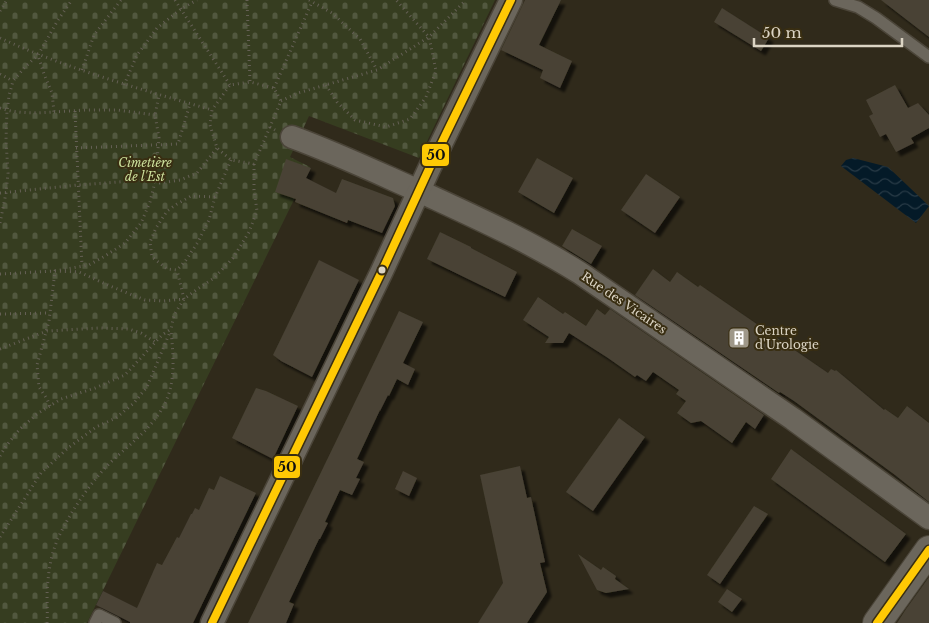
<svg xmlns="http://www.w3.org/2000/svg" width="929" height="623" viewBox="0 0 929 623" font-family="'Libre Baskerville',serif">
	<defs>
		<pattern id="cemetery-stones" width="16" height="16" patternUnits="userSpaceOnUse" patternTransform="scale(1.25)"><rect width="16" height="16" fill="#363d20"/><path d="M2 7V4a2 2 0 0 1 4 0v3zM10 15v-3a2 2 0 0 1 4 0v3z" fill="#52583f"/></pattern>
		<pattern id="water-waves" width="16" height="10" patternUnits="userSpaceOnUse" patternTransform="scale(1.25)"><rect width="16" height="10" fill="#041a28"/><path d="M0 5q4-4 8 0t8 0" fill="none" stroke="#283a46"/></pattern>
		<filter id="shadow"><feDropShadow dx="4.5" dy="4.5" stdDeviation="1" flood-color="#0009"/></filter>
	</defs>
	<rect width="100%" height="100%" fill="#302a1b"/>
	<polygon fill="url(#cemetery-stones)" points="0,0 495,0 419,158 309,116 290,157 310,167 87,623 0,623"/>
	<polygon fill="url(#water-waves)" points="853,158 888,167 929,206 916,223 841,166 846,160"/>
	<g fill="#484234" filter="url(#shadow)">
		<polygon points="525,0 561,0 539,45 572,61 560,88 540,78 543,70 501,50"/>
		<polygon points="881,0 929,0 929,37"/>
		<polygon points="722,8 769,38 761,51 714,22"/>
		<polygon points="895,85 908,108 918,103 929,115 929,128 911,138 914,143 896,152 886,134 880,137 869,116 873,114 866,100"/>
		<polygon points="537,158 573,178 554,213 518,192"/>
		<polygon points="286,159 311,168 306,178 336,193 342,179 393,198 395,206 382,233 348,220 347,223 295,202 296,199 275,192"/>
		<polygon points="646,174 680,197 655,233 621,210"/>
		<polygon points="572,229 602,246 591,264 562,246"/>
		<polygon points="440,232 471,247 471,248 517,272 505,297 427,259"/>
		<polygon points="319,260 359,280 312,377 281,361 273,355"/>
		<polygon points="653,269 670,282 677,272 698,287 700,285 828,373 831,369 835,371 836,370 884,410 885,409 898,418 907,406 929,423 929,502 895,475 794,401 780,392 779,393 635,295"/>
		<polygon points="538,297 563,314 565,312 586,326 597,309 605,315 610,309 764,415 755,429 746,422 732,443 701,421 691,423 677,413 686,401 676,394 679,390 653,372 646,381 637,375 635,377 608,358 569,333 563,343 545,343 549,337 523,320"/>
		<polygon points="399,311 423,322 403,363 415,369 408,385 397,379 389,396 388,395 380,411 380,410 357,459 364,462 356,478 360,479 352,495 340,490 325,522 328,523 320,539 319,539 289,602 294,604 286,623 248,623"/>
		<polygon points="256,388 266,391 298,406 273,459 232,438"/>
		<polygon points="619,418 645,437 593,511 566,492"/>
		<polygon points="791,449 906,534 885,562 771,479"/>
		<polygon points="520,466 527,498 531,497 542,548 545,562 540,563 547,592 527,623 478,623 503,583 480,475"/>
		<polygon points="403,471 417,478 409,496 395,489"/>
		<polygon points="220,476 256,493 193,623 130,623 130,622 96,605 103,591 137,608 157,563 162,565 177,537 179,538 191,514 192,514 195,508 199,510 209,488 214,490"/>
		<polygon points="754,506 768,514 720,584 707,575"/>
		<polygon points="578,554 601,570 603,567 616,576 615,579 629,589 606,593 597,590"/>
		<polygon points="929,577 929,623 897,623 906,609"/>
		<polygon points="727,589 742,599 732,612 718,602"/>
	</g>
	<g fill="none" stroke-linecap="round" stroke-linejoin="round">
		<g stroke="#4b4539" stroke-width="14">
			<g id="lane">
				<polyline points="835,0 858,7 876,18 929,57"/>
				<polyline points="95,623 99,615 115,623"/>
			</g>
		</g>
		<g stroke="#4b4539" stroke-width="25">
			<g id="street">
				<path d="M 292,137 C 336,153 378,173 421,192 C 475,217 529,241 580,273 L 793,419 L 929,518"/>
				<polyline points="212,623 382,271 429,169 511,0"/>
			</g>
		</g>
		<g stroke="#4b4539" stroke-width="30">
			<polyline id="secondary" points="877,623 929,550"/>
		</g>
		<g stroke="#656055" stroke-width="3" stroke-dasharray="1 4" stroke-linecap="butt">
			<polyline points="175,0 230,85"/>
			<polyline points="247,0 250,82"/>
			<polyline points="309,0 332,13 360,39 377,70"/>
			<polyline points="0,11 7,0"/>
			<path d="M 0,38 C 68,69 140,89 212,110"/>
			<polyline points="82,70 94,35 121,0"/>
			<polyline points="0,74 13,81"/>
			<polyline points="124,85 137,55 157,28 181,9 197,0"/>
			<polyline points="326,85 337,102 355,120 386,127 410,119 426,97 436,71 429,37 396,0"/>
			<polyline points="274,88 312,2"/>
			<polyline points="281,101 298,93 377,70 429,37 466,0"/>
			<path d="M 0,108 C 17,114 36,113 54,112 L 52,93 L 44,74 L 38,55"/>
			<polyline points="75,111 82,266"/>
			<polyline points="54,112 85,110 117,110 155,115"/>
			<polyline points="270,127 254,164 231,160 217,148 210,125 212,110 230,85 250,82 274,88 281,101 270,127 275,130"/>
			<polyline points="76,148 178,144 190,104"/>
			<polyline points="0,193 78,185 145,180 160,183 180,180 197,173 217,148"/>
			<polyline points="215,197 191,196 177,204 167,211 156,228 150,242 152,257 167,269 177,270 186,260 198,242 209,220 215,197 231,160"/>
			<polyline points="0,223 6,193 8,173 6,140 7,111 9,96 13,81 25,67 38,55 58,20 72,0"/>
			<polyline points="0,274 55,271 79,272 110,286 145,300 163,301 184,299 177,270"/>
			<polyline points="0,314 50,313"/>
			<polyline points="0,349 47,331 99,328 129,329 141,333 155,342"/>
			<polyline points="50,406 47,399 39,387 37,365 49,321 55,271 89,265 105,256 125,243 141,223 150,202 155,182 159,138 155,115 159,95"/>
			<polyline points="0,456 6,446 20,429 37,414 61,399 95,388 125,375 162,335 171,329 174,315 184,299 196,290 214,278 233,258 249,232 257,211 254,190 254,164"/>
			<polyline points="0,537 41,473 68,448 96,427 116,418 134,403 147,387 170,332"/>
			<path d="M 47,623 C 48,609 46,595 48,581 C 49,566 53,548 60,534 C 72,510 87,488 105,468 C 126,446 153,430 166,401 C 176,379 173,353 171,330"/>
		</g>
		<use href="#lane" stroke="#6b665c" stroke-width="11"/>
		<use href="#street" stroke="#6b665c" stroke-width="22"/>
		<use href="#secondary" stroke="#6b665c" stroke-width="28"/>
		<g stroke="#392e12" stroke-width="11">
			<g id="bus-1">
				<polyline points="212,623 382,271 429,169 511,0"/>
				<polyline points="877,623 929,550"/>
			</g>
		</g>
		<use href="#bus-1" stroke="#ffc904" stroke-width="8"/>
	</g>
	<defs>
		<g id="building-square" transform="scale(1.125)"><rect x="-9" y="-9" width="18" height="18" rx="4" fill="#9f9889" stroke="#392e12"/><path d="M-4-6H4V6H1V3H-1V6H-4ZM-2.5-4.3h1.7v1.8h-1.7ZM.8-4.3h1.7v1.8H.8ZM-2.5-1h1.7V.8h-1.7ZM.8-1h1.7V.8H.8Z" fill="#fff"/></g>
	</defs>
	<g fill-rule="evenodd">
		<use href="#building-square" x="739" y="338"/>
	</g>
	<circle fill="#dbd4c4" stroke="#392e12" stroke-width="2" cx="382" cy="270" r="4.5"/>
	<g text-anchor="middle" stroke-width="4" stroke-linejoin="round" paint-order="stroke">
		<g font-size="12" font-style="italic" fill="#cde19d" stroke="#392e12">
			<text x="145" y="167">Cimetière<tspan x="145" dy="14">de l'Est</tspan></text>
		</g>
		<g font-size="12" fill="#dbd4c4" stroke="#392e12">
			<text transform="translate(624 303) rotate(34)" y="4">Rue des Vicaires</text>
		</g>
		<g font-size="12" fill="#dbd4c4" stroke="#392e12" text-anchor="start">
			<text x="755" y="335">Centre<tspan x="755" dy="14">d'Urologie</tspan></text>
		</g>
	</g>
	<g stroke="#392e12" stroke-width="2">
		<rect x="421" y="143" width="29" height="24" rx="5" fill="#ffc904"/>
		<rect x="273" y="455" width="28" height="24" rx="5" fill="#ffc904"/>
	</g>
	<g font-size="14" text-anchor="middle" font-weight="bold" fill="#111">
		<text x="436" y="160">50</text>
		<text x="287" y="472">50</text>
	</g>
	<path d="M754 38v8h148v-8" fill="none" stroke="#dbd4c4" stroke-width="2.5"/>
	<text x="762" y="38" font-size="15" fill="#dbd4c4" stroke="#392e12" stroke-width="4" paint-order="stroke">50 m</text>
</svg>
